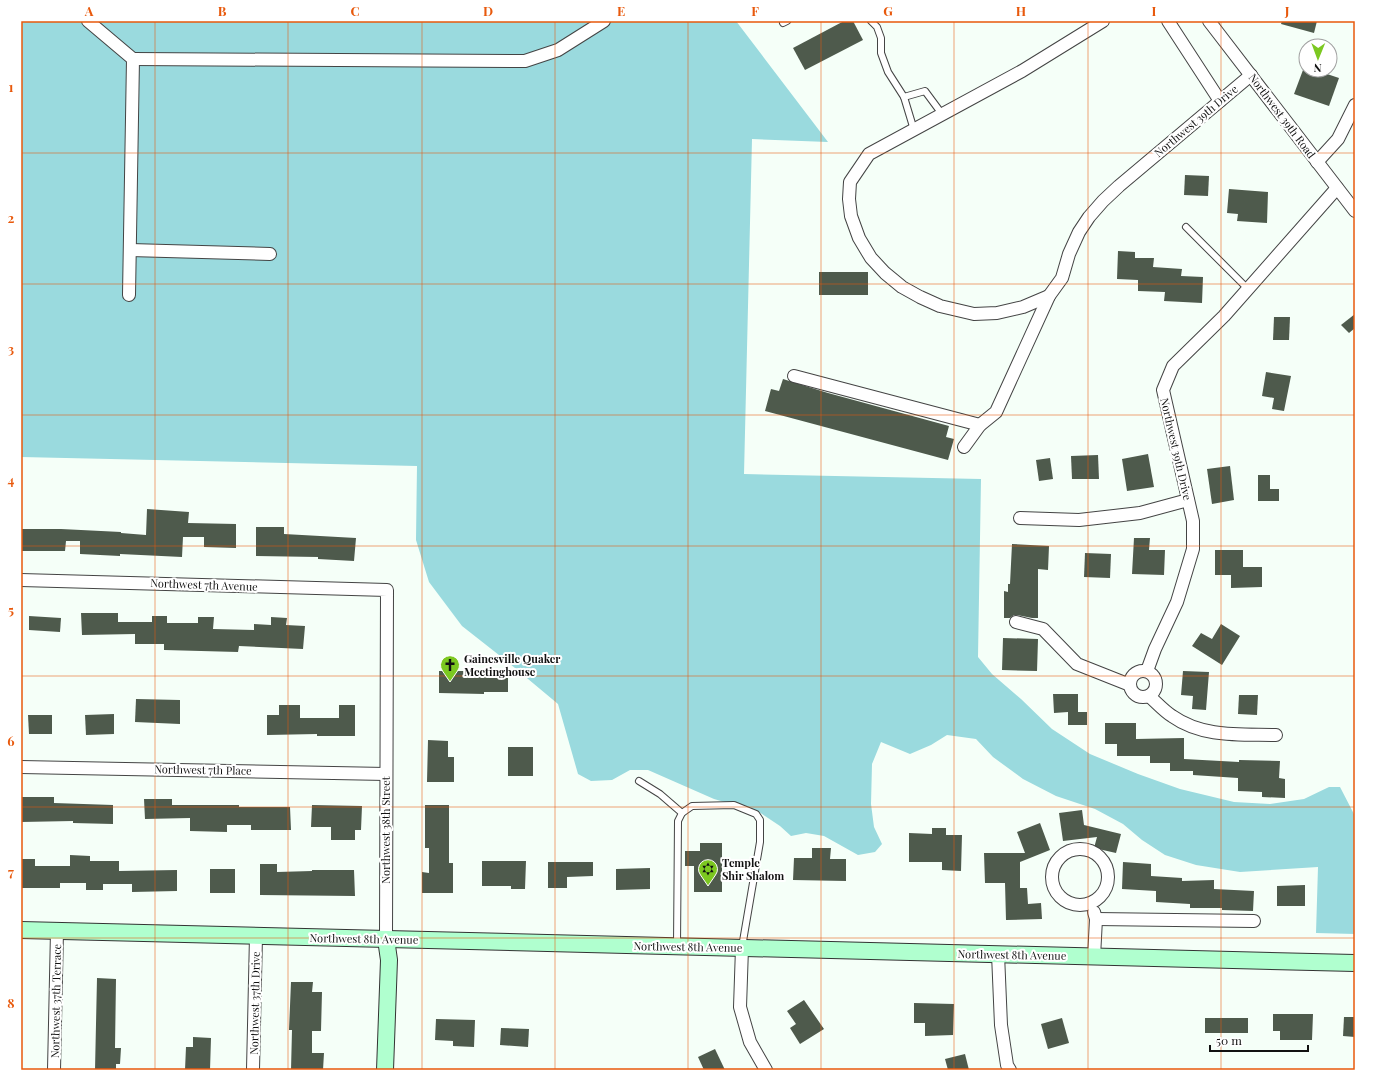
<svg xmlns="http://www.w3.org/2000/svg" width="1376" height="1091" viewBox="0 0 1376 1091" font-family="'Playfair Display',serif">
	<rect width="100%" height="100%" fill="#f5fff8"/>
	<polygon fill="#9adade" points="21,21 736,21 828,142 752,139 744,474 981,479 978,657 992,674 1021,699 1052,729 1090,754 1138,774 1180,789 1234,802 1270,804 1304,799 1329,787 1340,787 1355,816 1355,934 1316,933 1318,867 1240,872 1196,865 1165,855 1142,840 1123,824 1095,809 1056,796 1023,779 993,757 976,739 947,735 931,745 910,754 881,742 872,764 871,804 874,827 882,844 875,852 858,855 824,836 806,833 791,836 780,826 759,812 714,799 648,770 630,770 612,780 591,781 578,774 558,704 504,659 462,626 429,582 416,540 417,466 21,457"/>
	<g fill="#4e5a4c">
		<polygon points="844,21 853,21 863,40 805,70 793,48"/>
		<polygon points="1282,21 1317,21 1314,33 1281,24"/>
		<polygon points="1303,70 1315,70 1339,78 1329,106 1294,94"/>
		<polygon points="1185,175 1209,176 1208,196 1184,195"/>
		<polygon points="1229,189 1268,192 1267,223 1237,221 1238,214 1227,213"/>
		<polygon points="1118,251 1135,252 1135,258 1154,258 1153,267 1182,269 1181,276 1203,277 1202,303 1164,301 1165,292 1138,291 1138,280 1117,279"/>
		<rect x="819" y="272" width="49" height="23"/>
		<polygon points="1355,314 1355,328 1349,333 1341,325"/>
		<polygon points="1274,317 1290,317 1289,340 1273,340"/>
		<polygon points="1266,372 1291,376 1284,411 1272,409 1274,398 1262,396"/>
		<polygon points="783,379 828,393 949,426 946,437 954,439 948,460 765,411 771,389 779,391"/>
		<polygon points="1148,454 1154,487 1127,491 1122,459"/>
		<polygon points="1098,455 1099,479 1072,479 1071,456"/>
		<polygon points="1050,458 1053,479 1039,481 1036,460"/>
		<polygon points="1230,466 1234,500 1212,504 1207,469"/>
		<polygon points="1258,475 1270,475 1270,489 1279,489 1279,501 1258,501"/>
		<polygon points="147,509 189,512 188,523 236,524 236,548 204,547 204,537 183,537 182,557 120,554 120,556 80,554 80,541 66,541 65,551 21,551 21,529 61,529 121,532 121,533 146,535"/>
		<polygon points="256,527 284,527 284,534 356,538 354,561 318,559 318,557 256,556"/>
		<polygon points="1134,538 1150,538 1149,550 1165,550 1164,575 1132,574"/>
		<polygon points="1012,544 1049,546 1048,570 1038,569 1038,618 1032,618 1017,615 1014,615 1010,618 1004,618 1004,591 1008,592 1008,584 1010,584"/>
		<polygon points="1215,550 1243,550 1243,567 1262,567 1262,587 1231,588 1231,575 1215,575"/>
		<polygon points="1085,553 1111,554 1110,578 1084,577"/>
		<polygon points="81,613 118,613 118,622 152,622 152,616 167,616 167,623 198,623 198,617 214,617 213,629 254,630 254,624 271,625 271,617 287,618 286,625 305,626 303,649 239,646 238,652 164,650 164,644 135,644 135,634 82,635"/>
		<polygon points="29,616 61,618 60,632 29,630"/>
		<polygon points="1221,624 1240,636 1222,665 1192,646 1201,633 1212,639"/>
		<polygon points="1003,638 1038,639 1037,671 1002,670"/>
		<polygon points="439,671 508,671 508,692 484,692 484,694 439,693"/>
		<polygon points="1183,671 1209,672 1206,710 1192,709 1193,696 1181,695"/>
		<polygon points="1053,694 1078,694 1078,712 1087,712 1087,725 1068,725 1068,712 1054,713"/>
		<polygon points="1239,695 1258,695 1257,715 1238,714"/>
		<polygon points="136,699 180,700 180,724 135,722"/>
		<polygon points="279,705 300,705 300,718 339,718 339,705 355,705 355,736 317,736 317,734 267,735 267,715 279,715"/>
		<polygon points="114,714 114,734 86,735 85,715"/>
		<polygon points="28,715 52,715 52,734 29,734"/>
		<polygon points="1105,723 1136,723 1136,739 1184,738 1184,759 1239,762 1239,760 1280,761 1279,778 1285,779 1285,798 1262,797 1262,792 1238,791 1238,778 1193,775 1193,771 1170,771 1170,763 1150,763 1150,756 1117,756 1117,744 1105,744"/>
		<polygon points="428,740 448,741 448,757 454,757 454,782 427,782"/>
		<rect x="508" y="747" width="25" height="29"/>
		<polygon points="21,797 54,797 54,803 113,805 113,824 73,823 73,821 21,822"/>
		<polygon points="144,799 172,799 172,805 239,805 239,807 290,807 291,830 251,830 251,825 227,825 227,832 190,831 190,818 145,819"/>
		<polygon points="312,805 362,806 361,830 355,830 355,840 331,840 331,827 311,827"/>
		<polygon points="425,805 449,805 449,863 453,863 453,893 422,893 422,872 429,873 429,848 425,848"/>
		<polygon points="1082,810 1084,825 1121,834 1116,853 1094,848 1097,837 1063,841 1059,813"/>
		<polygon points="1040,823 1050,850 1020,862 1020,888 1027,888 1028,904 1041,903 1042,919 1006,920 1005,883 985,883 984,853 1025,853 1017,832"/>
		<polygon points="932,828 946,828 946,835 962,835 961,871 942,870 942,862 909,862 909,833 932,834"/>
		<polygon points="700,843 722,843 722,892 694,892 694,866 685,866 685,851 700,851"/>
		<polygon points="812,848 831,848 830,859 846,859 846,881 793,880 794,858 812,858"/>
		<polygon points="70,855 90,856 90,861 119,861 119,871 177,870 177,891 132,892 132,884 103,884 103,890 86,890 86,883 60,883 60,888 21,888 21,859 35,859 35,866 70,866"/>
		<polygon points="482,861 526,861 525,889 511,889 511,886 482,886"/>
		<polygon points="548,862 593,862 593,876 567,877 567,888 548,888"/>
		<polygon points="1123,862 1151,864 1151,876 1182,878 1182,881 1214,880 1214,889 1254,891 1253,911 1222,910 1222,908 1190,908 1190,904 1156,902 1156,891 1122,889"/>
		<polygon points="260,864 277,864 277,872 312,871 312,870 354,870 355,896 260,895"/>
		<polygon points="650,868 650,889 616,890 616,869"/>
		<rect x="210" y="869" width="25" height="24"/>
		<polygon points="1305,885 1305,906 1277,906 1277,886"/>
		<polygon points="97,978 116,979 115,1048 121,1048 120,1064 116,1064 116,1070 95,1070"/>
		<polygon points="291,982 313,982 312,992 322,992 321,1031 312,1031 312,1053 324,1053 323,1070 291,1070 292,1030 289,1030"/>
		<polygon points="804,1000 824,1029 800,1044 790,1028 796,1024 787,1011"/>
		<polygon points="914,1003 954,1004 953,1035 925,1036 925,1023 914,1023"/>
		<polygon points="1273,1014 1313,1014 1312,1040 1280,1040 1280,1031 1273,1031"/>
		<polygon points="1344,1017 1355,1017 1355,1037 1343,1036"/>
		<polygon points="1062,1018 1069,1043 1048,1049 1041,1024"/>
		<rect x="1205" y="1018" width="43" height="15"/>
		<polygon points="436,1019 475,1020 474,1047 453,1046 453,1041 435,1040"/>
		<polygon points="501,1028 529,1029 528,1047 500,1045"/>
		<polygon points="193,1037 211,1038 210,1070 185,1070 186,1047 193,1047"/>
		<polygon points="715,1049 725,1070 704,1070 698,1057"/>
		<polygon points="965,1054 969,1070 948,1070 945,1059"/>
	</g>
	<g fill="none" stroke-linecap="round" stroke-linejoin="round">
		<g stroke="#444" stroke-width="8">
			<g id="lane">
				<polyline points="871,21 877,27 881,38 881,53 888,72 904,97"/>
				<polyline points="783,23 787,21"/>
				<polyline points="914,130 904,97 925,91 942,114"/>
				<polyline points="1186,227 1248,289"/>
				<polyline points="639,781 660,794 682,813"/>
				<polyline points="677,945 678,821 682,813 692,806 734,805 756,814 760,820 760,842 742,947"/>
			</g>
		</g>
		<g stroke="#444" stroke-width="14">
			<g id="street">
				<polyline points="88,21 133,59 129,295"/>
				<polyline points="1168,21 1220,101"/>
				<polyline points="1209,21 1355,211"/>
				<polyline points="133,59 525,61 558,50 604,21"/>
				<polyline points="1317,162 1338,139 1355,105"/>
				<polyline points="130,250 270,254"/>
				<polyline points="1049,296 1023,307 997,313 974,314 940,306 920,297 902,287 885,273 871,258 859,238 851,216 849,199 850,182 869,154 1022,71 1103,21"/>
				<polyline points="794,376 980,425"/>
				<polyline points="964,447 980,425 996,412 1049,296 1062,278 1069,254 1079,232 1089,217 1103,201 1119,186 1251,75"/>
				<polyline points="1020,518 1079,520 1140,513 1188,500"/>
				<polyline points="21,580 387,590 386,939"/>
				<polyline points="1016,622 1043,629 1077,664 1130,685"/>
				<circle cx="1143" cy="684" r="13"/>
				<polyline points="1147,671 1155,649 1177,602 1193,549 1193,521 1163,390 1173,366 1224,316 1337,188"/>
				<path d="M 1149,696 C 1157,703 1164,711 1172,716 C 1203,738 1241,734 1276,735"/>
				<polyline points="21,767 386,774"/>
				<circle cx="1080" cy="877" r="28"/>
				<polyline points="1096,919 1254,921"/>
				<polyline points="742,948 740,1007 750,1042 766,1070"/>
				<polyline points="998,954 1001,1025 1007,1065 1010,1070"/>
				<polyline points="1094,957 1096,919 1094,912"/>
				<polyline points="54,1070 57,931"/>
				<polyline points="253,1070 256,936"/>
			</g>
		</g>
		<g stroke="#333" stroke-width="18">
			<g id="secondary">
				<polyline points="21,930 1355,963"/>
				<polyline points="385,1070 389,960 386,939"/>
			</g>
		</g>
		<use href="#lane" stroke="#fff" stroke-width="6"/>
		<use href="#street" stroke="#fff" stroke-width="12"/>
		<use href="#secondary" stroke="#b0ffcf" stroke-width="16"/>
	</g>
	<path fill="none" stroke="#e8590c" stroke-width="1" stroke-opacity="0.55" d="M 155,21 L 155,1070M 288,21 L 288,1070M 422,21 L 422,1070M 555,21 L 555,1070M 688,21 L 688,1070M 821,21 L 821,1070M 954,21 L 954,1070M 1088,21 L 1088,1070M 1221,21 L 1221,1070M 21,153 L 1355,153M 21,284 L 1355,284M 21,415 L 1355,415M 21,546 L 1355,546M 21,676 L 1355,676M 21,807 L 1355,807M 21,938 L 1355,938"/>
	<defs>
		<g id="church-pin" transform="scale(1)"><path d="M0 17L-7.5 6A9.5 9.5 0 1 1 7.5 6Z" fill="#7cc821" stroke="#fff"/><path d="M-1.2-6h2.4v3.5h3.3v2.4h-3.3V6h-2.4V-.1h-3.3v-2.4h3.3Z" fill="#111"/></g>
		<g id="synagogue-pin" transform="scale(1)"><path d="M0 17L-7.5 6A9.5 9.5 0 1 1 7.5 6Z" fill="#7cc821" stroke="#fff"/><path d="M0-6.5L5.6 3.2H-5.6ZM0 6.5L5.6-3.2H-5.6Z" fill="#111"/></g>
	</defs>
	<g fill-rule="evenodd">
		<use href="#church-pin" x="450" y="665"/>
		<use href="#synagogue-pin" x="708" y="869"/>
	</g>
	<g text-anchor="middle" stroke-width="4" stroke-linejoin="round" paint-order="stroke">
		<g font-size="11" fill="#111" stroke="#fff">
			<text transform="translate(1282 116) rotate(53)" y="4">Northwest 39th Road</text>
			<text transform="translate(1196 121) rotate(-40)" y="4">Northwest 39th Drive</text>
			<text transform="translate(1176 449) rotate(77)" y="4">Northwest 39th Drive</text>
			<text transform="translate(204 585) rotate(2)" y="4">Northwest 7th Avenue</text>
			<text transform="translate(203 770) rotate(1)" y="4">Northwest 7th Place</text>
			<text transform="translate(386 830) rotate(-90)" y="4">Northwest 38th Street</text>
			<text transform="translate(364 939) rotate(1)" y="4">Northwest 8th Avenue</text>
			<text transform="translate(688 947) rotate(1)" y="4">Northwest 8th Avenue</text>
			<text transform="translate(1012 955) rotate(1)" y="4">Northwest 8th Avenue</text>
			<text transform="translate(56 1001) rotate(-89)" y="4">Northwest 37th Terrace</text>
			<text transform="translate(255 1003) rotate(-89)" y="4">Northwest 37th Drive</text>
		</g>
		<g font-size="11" font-weight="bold" fill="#111" stroke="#fff" text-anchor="start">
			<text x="464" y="663">Gainesville Quaker<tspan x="464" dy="13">Meetinghouse</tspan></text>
			<text x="722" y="867">Temple<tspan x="722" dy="13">Shir Shalom</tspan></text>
		</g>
	</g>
	<rect width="1376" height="1091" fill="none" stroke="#ffffff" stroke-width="44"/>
	<g transform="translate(1318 58) rotate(181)"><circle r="19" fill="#ffffff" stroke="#a0a0a0"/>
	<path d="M0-3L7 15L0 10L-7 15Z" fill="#7cc821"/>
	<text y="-6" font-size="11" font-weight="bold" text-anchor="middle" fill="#111111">N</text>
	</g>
	<path d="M1210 1045v6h98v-6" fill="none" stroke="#111111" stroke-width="2"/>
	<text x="1216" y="1045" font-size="12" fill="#111111" stroke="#ffffff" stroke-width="3" paint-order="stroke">50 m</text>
	<rect x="22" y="22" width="1332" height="1047" fill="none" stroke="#e8590c" stroke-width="1.5"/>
	<g font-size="13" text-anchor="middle" font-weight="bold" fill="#e8590c">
		<text x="89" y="16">A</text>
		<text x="222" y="16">B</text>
		<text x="355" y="16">C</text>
		<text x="488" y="16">D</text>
		<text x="621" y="16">E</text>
		<text x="755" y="16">F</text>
		<text x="888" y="16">G</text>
		<text x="1021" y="16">H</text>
		<text x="1154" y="16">I</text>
		<text x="1287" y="16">J</text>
		<text x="11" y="92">1</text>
		<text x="11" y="223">2</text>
		<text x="11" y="354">3</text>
		<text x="11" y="485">4</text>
		<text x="11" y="615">5</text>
		<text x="11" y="746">6</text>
		<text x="11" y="877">7</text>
		<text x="11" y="1008">8</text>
	</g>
</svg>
